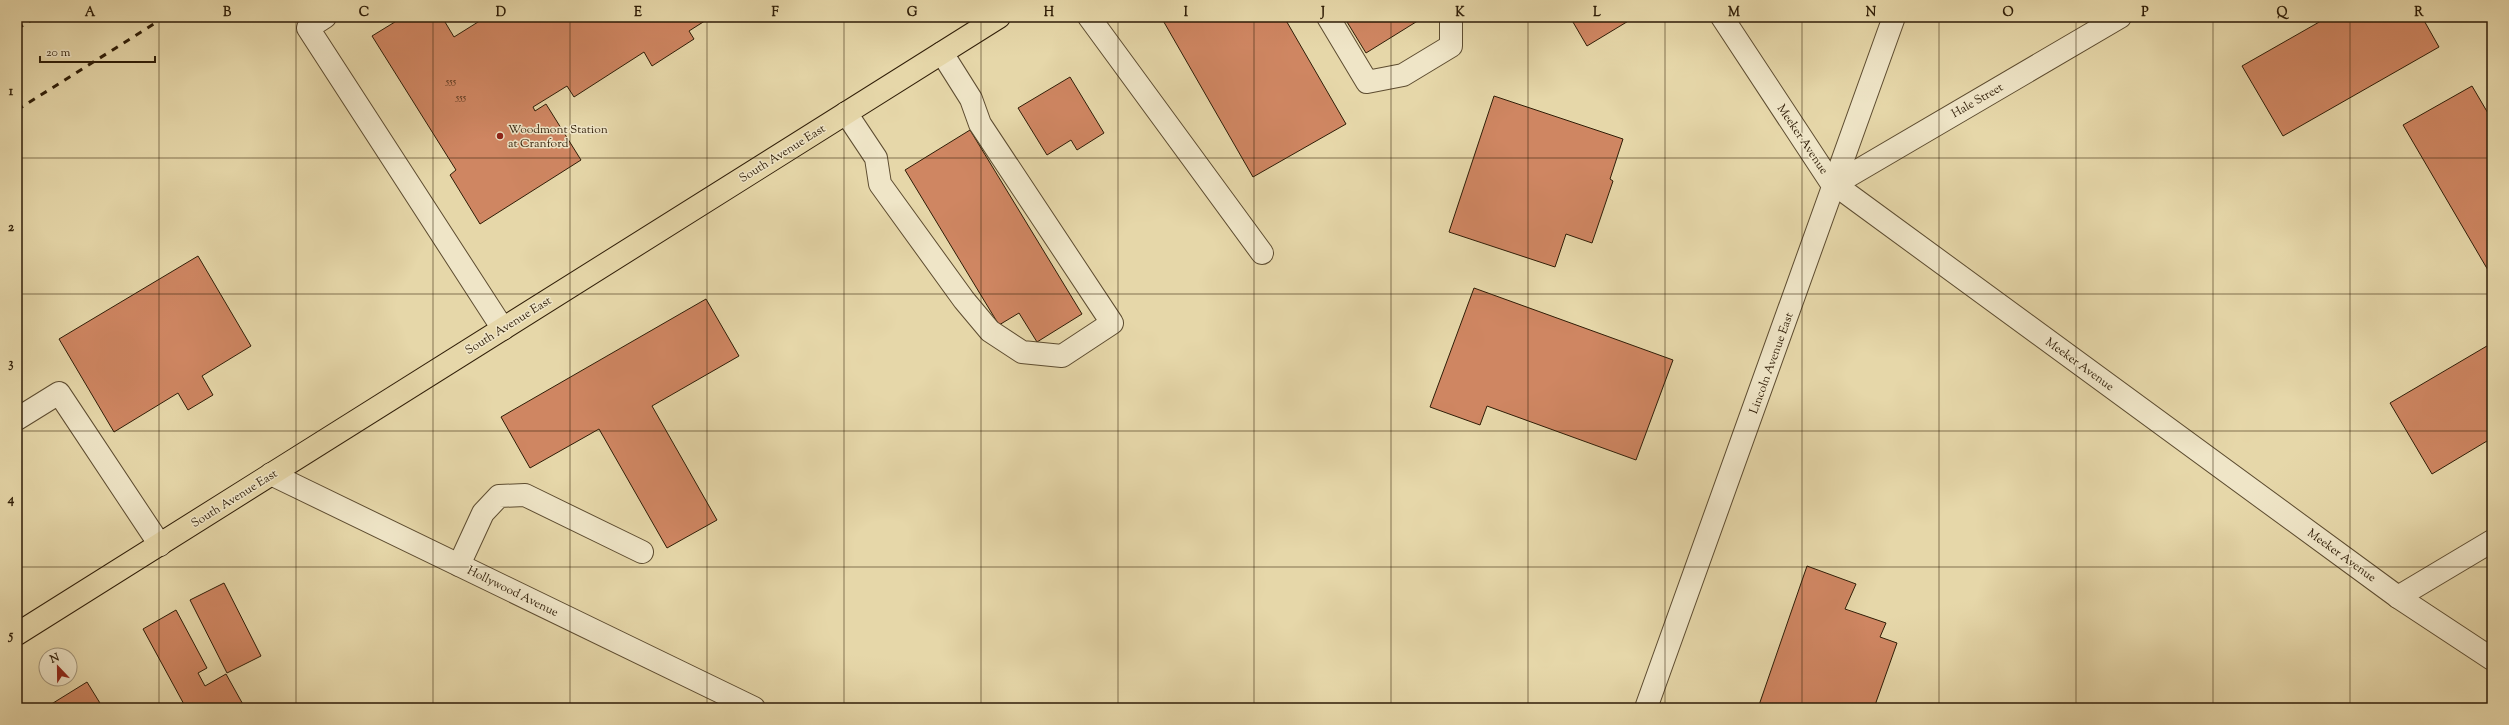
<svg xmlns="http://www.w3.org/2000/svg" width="2509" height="725" viewBox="0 0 2509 725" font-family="'Sorts Mill Goudy',serif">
	<rect width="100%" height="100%" fill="#e6d7a9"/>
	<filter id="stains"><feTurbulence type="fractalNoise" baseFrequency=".005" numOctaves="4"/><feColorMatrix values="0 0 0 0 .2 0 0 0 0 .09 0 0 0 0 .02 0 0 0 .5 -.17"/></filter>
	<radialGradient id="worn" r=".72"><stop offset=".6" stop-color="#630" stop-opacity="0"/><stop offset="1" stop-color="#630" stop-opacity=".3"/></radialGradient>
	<g fill="#cf8662" stroke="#2f1d07">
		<polygon points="403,17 442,17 454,37 486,17 711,17 689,31 694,39 652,66 644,52 574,97 567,86 533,107 535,111 546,104 581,160 480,224 450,175 456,170 372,36"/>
		<polygon points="1161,17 1284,17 1346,124 1253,177"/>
		<polygon points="1344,17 1424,17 1366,53"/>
		<polygon points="1570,17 1628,17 1630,20 1587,46"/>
		<polygon points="2328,17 2422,17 2439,47 2283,136 2242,66"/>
		<polygon points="1070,77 1104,133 1077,150 1071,140 1047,155 1018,108"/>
		<polygon points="2472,86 2492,120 2492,277 2403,125"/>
		<polygon points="1494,96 1623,139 1610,179 1613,181 1592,243 1566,234 1555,267 1449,232"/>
		<polygon points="970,130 1082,314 1037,342 1019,313 999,325 905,170"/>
		<polygon points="198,256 251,346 202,376 213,395 188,410 178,393 114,432 59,339"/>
		<polygon points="1474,288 1673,360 1636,460 1487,406 1480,425 1430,407"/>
		<polygon points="706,299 739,356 652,406 717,520 667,548 599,429 530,468 501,417"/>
		<polygon points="2492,343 2492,438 2432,474 2390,403"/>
		<polygon points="1807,566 1856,584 1845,609 1886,623 1880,637 1897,643 1874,708 1758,708"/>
		<polygon points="224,583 261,656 227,673 190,600"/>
		<polygon points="176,610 207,668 198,673 205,686 226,674 245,708 186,708 143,629"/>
		<polygon points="87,682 103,708 45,708"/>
	</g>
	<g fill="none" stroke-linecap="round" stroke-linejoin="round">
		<g stroke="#5d4c30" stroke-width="24">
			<g id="minor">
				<polyline points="325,17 308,28 503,329"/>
				<polyline points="1089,17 1262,253"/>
				<polyline points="1328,17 1367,82 1403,75 1451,46 1451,17"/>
				<polyline points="1722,17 1830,181 2398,597 2492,659"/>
				<polyline points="846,113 876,158 880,184 964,300 990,331 1022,352 1062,356 1112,323 980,124 971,99 942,53"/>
				<polyline points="1835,184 2120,17"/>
				<polyline points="17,419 59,393 160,545"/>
				<polyline points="271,474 754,708"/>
				<polyline points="459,565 483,513 499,496 525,495 642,552"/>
				<polyline points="2398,597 2492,541"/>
				<polyline points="1646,708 1894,17"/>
			</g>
		</g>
		<g stroke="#2f1d07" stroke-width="24">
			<polyline id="major" points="17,634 999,17"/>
		</g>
		<use href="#minor" stroke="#efe5c7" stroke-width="22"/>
		<use href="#major" stroke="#e6d7a9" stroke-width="22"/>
		<g stroke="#2f1d07" stroke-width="3" stroke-dasharray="7 7" stroke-linecap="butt">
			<polyline points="17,29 36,17"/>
			<polyline points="17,110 165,17"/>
		</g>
	</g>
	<path fill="none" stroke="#2f1d07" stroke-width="1" stroke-opacity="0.55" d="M 159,17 L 159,708M 296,17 L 296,708M 433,17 L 433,708M 570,17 L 570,708M 707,17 L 707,708M 844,17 L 844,708M 981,17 L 981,708M 1118,17 L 1118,708M 1254,17 L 1254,708M 1391,17 L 1391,708M 1528,17 L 1528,708M 1665,17 L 1665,708M 1802,17 L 1802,708M 1939,17 L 1939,708M 2076,17 L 2076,708M 2213,17 L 2213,708M 2350,17 L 2350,708M 17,158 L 2492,158M 17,294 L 2492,294M 17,431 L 2492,431M 17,567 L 2492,567"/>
	<circle fill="#8f2418" stroke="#efe5c7" stroke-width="1.5" cx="500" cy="136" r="4"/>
	<g text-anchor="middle" stroke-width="3" stroke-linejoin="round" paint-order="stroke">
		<g font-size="10" fill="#57371e">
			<text x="451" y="84">555</text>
			<text x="461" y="100">555</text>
		</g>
		<g font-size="12" fill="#2f1d07" stroke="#efe5c7">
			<text transform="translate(1977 100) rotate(-30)" y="4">Hale Street</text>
			<text transform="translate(1803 139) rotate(56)" y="4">Meeker Avenue</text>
			<text transform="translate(782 153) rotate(-32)" y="4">South Avenue East</text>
			<text transform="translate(508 325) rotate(-32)" y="4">South Avenue East</text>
			<text transform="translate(1771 363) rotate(-70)" y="4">Lincoln Avenue East</text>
			<text transform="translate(2080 364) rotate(36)" y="4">Meeker Avenue</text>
			<text transform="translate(234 498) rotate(-32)" y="4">South Avenue East</text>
			<text transform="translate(2342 555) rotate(36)" y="4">Meeker Avenue</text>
			<text transform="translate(513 591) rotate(26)" y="4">Hollywood Avenue</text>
		</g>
		<g font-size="12" fill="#2f1d07" stroke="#efe5c7" text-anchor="start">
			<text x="508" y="133">Woodmont Station<tspan x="508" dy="14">at Cranford</tspan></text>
		</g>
	</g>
	<rect width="2509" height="725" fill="none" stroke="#e6d7a9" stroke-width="44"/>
	<g transform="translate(58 667) rotate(338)"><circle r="19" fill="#efe5c7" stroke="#a2957a"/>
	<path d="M0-3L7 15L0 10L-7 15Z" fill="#8f2418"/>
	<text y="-6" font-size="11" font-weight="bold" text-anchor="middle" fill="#2f1d07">N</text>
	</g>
	<path d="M40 56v6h115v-6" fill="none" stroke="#2f1d07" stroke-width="2"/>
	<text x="46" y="56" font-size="12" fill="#2f1d07" stroke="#efe5c7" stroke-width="3" paint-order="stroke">20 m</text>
	<rect x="22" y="22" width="2465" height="681" fill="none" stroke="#2f1d07" stroke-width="1.5"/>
	<g font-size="13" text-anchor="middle" font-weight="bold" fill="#2f1d07">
		<text x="90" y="16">A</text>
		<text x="227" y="16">B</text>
		<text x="364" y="16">C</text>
		<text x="501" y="16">D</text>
		<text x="638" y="16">E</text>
		<text x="775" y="16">F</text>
		<text x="912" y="16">G</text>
		<text x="1049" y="16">H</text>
		<text x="1186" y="16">I</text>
		<text x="1323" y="16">J</text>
		<text x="1460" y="16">K</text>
		<text x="1597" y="16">L</text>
		<text x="1734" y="16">M</text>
		<text x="1871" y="16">N</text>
		<text x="2008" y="16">O</text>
		<text x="2145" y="16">P</text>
		<text x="2282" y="16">Q</text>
		<text x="2419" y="16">R</text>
		<text x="11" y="95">1</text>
		<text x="11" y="231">2</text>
		<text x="11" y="367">3</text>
		<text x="11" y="503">4</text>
		<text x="11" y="639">5</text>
	</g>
	<rect width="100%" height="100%" filter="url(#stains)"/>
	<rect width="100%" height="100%" fill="url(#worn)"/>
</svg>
